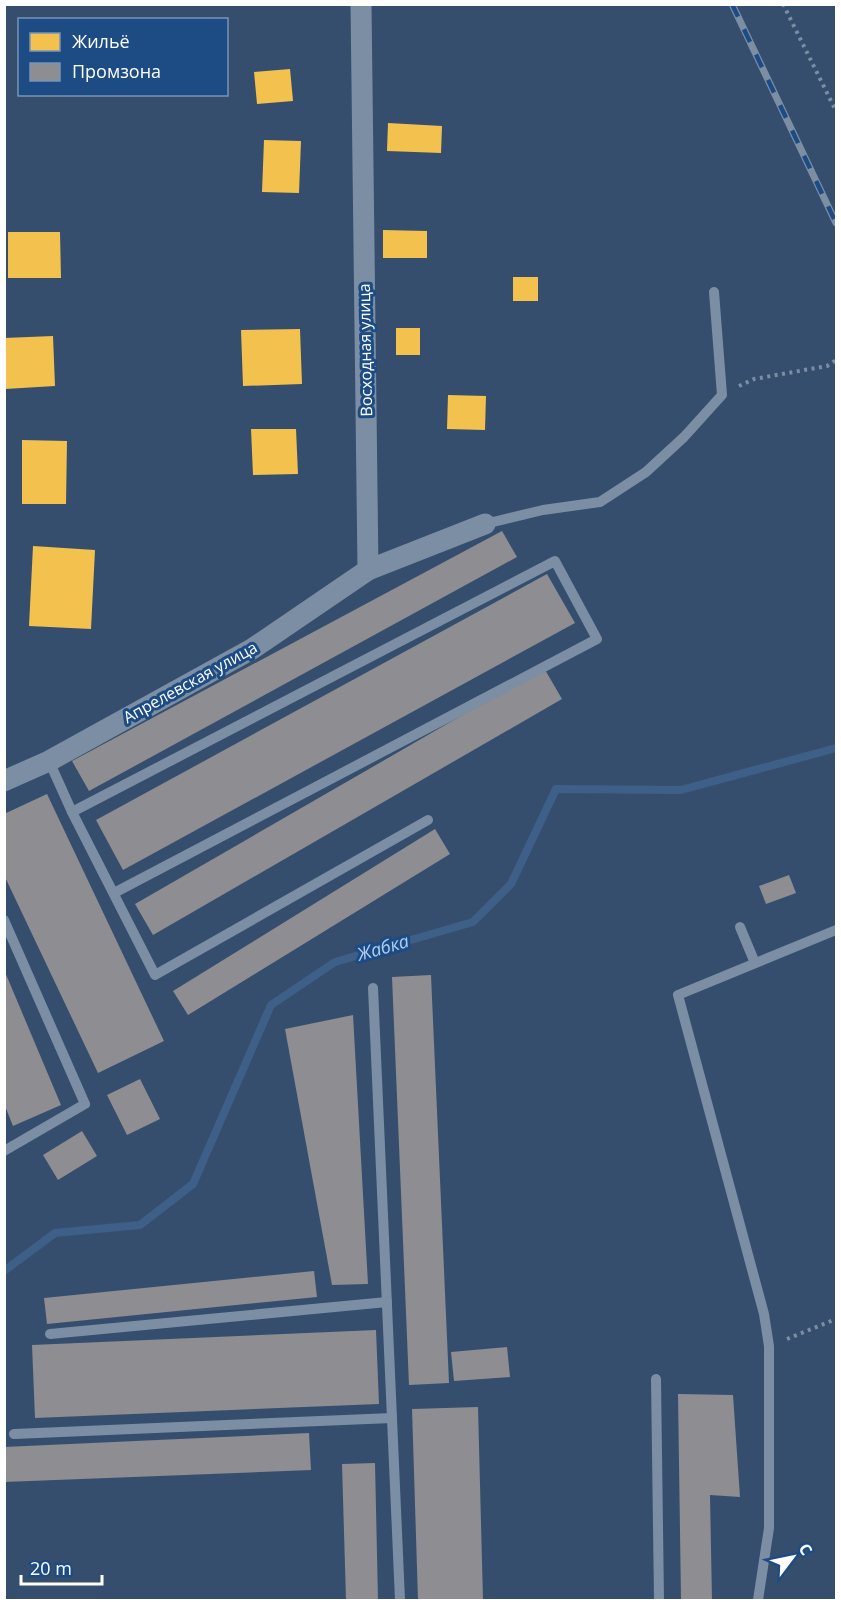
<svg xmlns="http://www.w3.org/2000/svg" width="841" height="1605" viewBox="0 0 841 1605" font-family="'Open Sans',sans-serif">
	<rect width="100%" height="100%" fill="#354e6d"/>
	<g fill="#f2c14e">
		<polygon points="290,69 293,101 257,104 254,72"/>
		<polygon points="388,123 442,126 441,153 387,151"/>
		<polygon points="264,140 301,141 299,193 262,192"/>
		<polygon points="383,230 427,231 427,258 383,258"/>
		<polygon points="8,232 60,232 61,278 8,278"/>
		<rect x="513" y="277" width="25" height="24"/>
		<rect x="396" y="328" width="24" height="27"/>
		<polygon points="300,329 302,384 243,386 241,330"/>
		<polygon points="53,336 55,386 5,389 4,338"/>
		<polygon points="448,395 486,396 485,430 447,429"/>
		<polygon points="251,429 296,429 298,474 253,475"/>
		<polygon points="22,440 67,441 66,504 22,504"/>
		<polygon points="33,546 95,550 91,629 29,626"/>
	</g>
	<g fill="#8d8d92">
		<polygon points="502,531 517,557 89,791 72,761"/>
		<polygon points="547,574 575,623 123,870 96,820"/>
		<polygon points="544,668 562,699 153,935 135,904"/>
		<polygon points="47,794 164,1041 98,1073 4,875 4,814"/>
		<polygon points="435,829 450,854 188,1015 173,991"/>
		<polygon points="789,875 796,893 766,904 759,886"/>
		<polygon points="5,972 61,1105 13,1126 5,1106"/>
		<polygon points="431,975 449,1383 409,1385 392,977"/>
		<polygon points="353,1015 368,1284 332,1285 285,1029"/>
		<polygon points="140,1079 160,1119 127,1135 107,1095"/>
		<polygon points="82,1131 97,1156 58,1180 43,1155"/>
		<polygon points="314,1271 317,1297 47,1324 44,1298"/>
		<polygon points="376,1330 379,1404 35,1418 32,1345"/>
		<polygon points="507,1347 510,1377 454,1381 451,1352"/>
		<polygon points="678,1394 733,1395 740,1497 710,1495 712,1600 681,1600"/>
		<polygon points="478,1407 483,1600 418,1600 412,1409"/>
		<polygon points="309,1433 311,1470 4,1482 4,1447"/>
		<polygon points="375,1463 378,1600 346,1600 342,1464"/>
	</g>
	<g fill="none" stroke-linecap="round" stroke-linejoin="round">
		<polyline stroke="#3e6088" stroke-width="8" points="4,1271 55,1233 140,1225 193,1184 271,1005 335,962 473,922 511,884 556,789 681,790 836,748"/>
		<g stroke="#7b8ea3" stroke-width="4" stroke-dasharray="3 4.5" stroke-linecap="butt">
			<polyline points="783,4 836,111"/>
			<polyline points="739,386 754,379 827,366 836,360"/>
			<polyline points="787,1339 836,1319"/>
		</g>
		<g stroke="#7b8ea3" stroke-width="10">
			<polyline points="485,524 543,510 600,502 646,472 684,437 722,395 714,292"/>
			<polyline points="49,761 72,812 155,975 428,820"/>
			<polyline points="72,812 555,561 597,639 114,893"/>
			<polyline points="4,920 85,1104 4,1151"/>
			<polyline points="740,927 755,963"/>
			<polyline points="373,988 400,1600"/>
			<polyline points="50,1334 387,1302"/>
			<polyline points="656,1379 659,1600"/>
			<polyline points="14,1434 392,1418"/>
			<polyline points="758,1600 769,1528 769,1346 764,1314 678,995 836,930"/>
		</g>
		<g stroke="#7b8ea3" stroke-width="21">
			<polyline points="361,4 368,570"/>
			<polyline points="4,781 49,761 252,649 368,570 485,524"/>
		</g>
		<g stroke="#7c8ea3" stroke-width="7">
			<polyline id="rail" points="732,4 836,223"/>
		</g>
		<use href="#rail" stroke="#1d4c85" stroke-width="4.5" stroke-dasharray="14" stroke-linecap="butt"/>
	</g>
	<g text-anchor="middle" stroke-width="6" stroke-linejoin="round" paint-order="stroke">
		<g font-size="16" fill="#fff" stroke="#1d4c85">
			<text transform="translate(365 350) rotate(-91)" y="6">Восходная улица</text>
			<text transform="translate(190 682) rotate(-29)" y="6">Апрелевская улица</text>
		</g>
		<g font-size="18" font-style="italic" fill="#afcff2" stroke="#1d4c85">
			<text transform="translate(383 948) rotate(-16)" y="6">Жабка</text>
		</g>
	</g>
	<rect width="841" height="1605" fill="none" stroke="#ffffff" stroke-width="12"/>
	<rect x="18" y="18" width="210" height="78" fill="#1d4c85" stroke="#7794b6" stroke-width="1.5"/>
	<rect x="30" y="33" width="30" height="18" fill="#f2c14e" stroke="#7794b6" stroke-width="1.5"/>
	<text x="72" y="48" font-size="18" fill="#ffffff">Жильё</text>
	<rect x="30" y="63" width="30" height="18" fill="#8d8d92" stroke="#7794b6" stroke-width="1.5"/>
	<text x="72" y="78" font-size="18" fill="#ffffff">Промзона</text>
	<g transform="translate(793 1557) rotate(58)" stroke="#1d4c85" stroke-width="4.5" paint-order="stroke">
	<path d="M0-4.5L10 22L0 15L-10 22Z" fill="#ffffff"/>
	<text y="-9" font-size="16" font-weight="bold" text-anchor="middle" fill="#ffffff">С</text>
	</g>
	<path d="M21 1575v9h81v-9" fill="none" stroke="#ffffff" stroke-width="3"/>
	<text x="30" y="1575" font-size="18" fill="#ffffff" stroke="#1d4c85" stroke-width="4.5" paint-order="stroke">20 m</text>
</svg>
